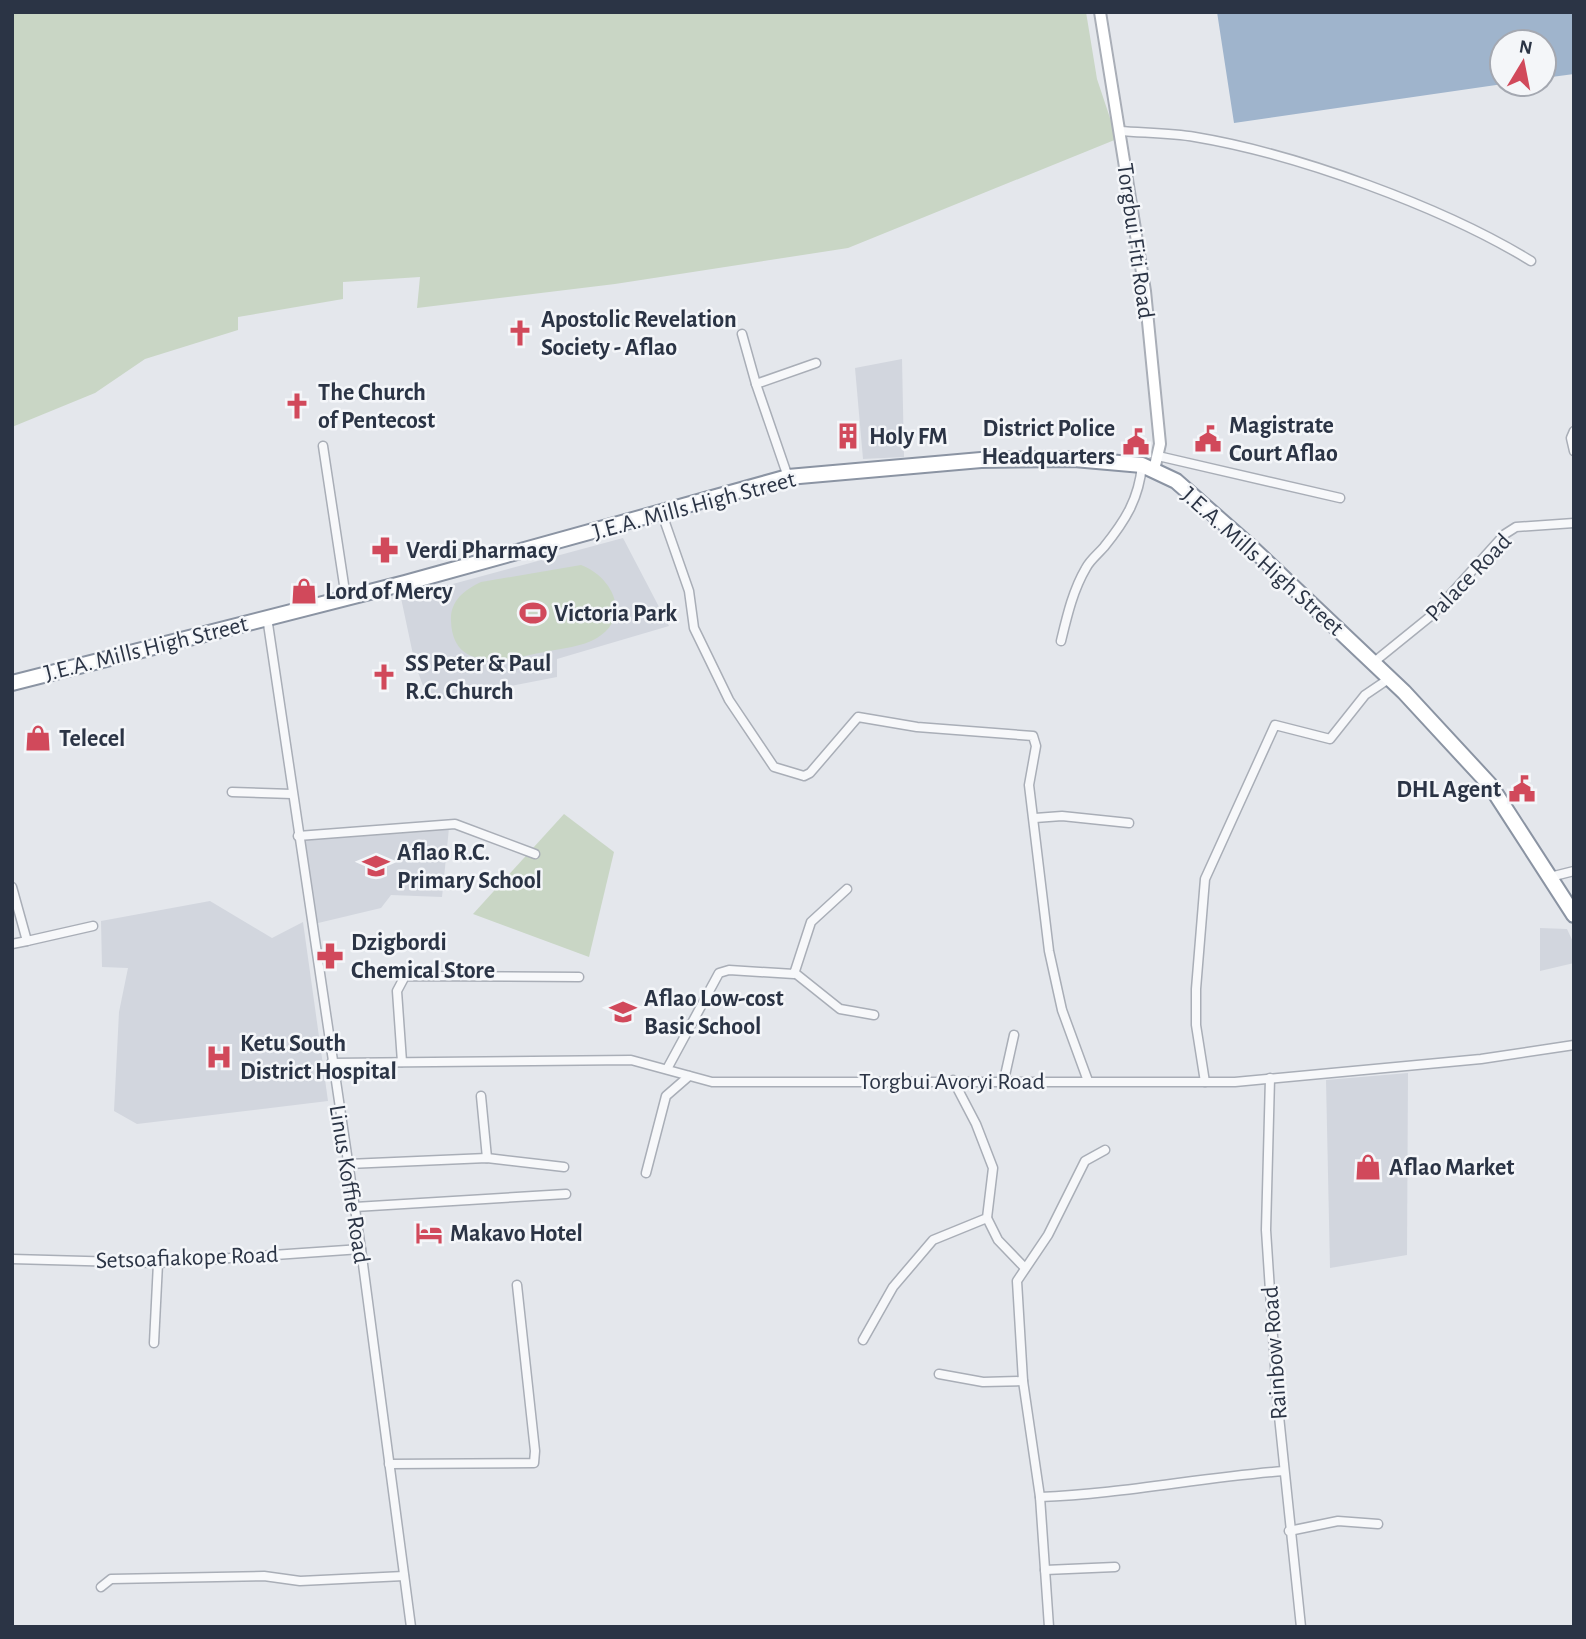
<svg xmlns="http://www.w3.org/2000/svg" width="1586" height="1639" viewBox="0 0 1586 1639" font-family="'Alegreya Sans',sans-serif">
	<rect width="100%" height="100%" fill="#e4e7ec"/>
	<g fill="#d2d6de">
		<polygon points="902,359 904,457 863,459 855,368"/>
		<polygon points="623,538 669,626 557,659 557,677 429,702 415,664 401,598"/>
		<polygon points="449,828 442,897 391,895 381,908 314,924 305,836"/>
		<polygon points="210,901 272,938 303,922 328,1101 137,1124 114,1111 119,1012 128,968 102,967 101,921"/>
		<polygon points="1540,928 1567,929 1574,944 1574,963 1540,971"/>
		<polygon points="1408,1073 1407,1255 1330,1268 1326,1080"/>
	</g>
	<g fill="#c9d6c5">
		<polygon points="12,12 1086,12 1097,79 1117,139 848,248 615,284 417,308 420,277 343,282 343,299 238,317 238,330 145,359 95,393 12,427"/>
		<path d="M 581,565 C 613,577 632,617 597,638 C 582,647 562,648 545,652 C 511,658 453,676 451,621 C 450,601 464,590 481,582 Z"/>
		<polygon points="564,814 614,852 589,957 473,914"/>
	</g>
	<polygon fill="#9fb4cc" points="1217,12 1574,12 1574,74 1544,78 1544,42 1502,42 1503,84 1234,123"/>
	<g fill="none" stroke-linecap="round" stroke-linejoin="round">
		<g stroke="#a9aeb7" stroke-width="11">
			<g id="street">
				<path d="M 1120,131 C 1145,133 1171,133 1195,137 C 1297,154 1443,207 1531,261"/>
				<polyline points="742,334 756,384 788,477"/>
				<polyline points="756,384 816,363"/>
				<polyline points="1574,431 1571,438 1574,451"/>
				<polyline points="323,446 346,598"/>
				<polyline points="1158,456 1340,498"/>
				<polyline points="661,511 689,591 694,628 729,700 774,767 804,776 810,773 858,717 917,727 1033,736 1036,746 1029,785 1049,951 1062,1010 1088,1081"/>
				<polyline points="267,617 361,1249 411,1627"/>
				<path d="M 1061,641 C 1067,616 1073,590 1086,568 C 1090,560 1098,554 1104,547 C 1125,521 1139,499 1142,465"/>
				<polyline points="1374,662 1432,615 1505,534 1516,527 1574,523"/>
				<polyline points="232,792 292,794"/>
				<polyline points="1035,818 1062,816 1129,823"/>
				<polyline points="298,836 455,824 535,854"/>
				<polyline points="1550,877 1574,871"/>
				<polyline points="12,887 27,941 12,944"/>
				<polyline points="27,941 93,926"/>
				<polyline points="795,973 840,1009 874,1015"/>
				<polyline points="402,1062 397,991 405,976 579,977"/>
				<polyline points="331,1063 631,1060 712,1082 1235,1082 1481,1059 1574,1045"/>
				<polyline points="667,1069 719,973 729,970 794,974 811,922 847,889"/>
				<polyline points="1270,1078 1266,1230 1277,1397 1301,1627"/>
				<polyline points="1004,1080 1014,1035"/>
				<polyline points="1205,1082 1196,1025 1196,989 1205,879 1275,725 1330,739 1365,695 1390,678"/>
				<polyline points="481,1096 487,1158"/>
				<polyline points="348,1164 487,1158 564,1167"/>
				<polyline points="646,1173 666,1096 689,1076"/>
				<polyline points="355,1207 566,1194"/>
				<polyline points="987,1218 998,1240 1025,1268"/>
				<polyline points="12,1259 158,1263 361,1249"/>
				<polyline points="863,1340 893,1287 933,1240 987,1218 993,1168 976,1124 953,1080"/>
				<polyline points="154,1343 158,1263"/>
				<polyline points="939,1374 983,1382 1023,1381"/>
				<polyline points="389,1464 534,1463 535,1451 517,1285"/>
				<path d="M 1040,1497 C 1122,1494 1202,1477 1284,1471"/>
				<polyline points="1289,1531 1338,1521 1378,1524"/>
				<polyline points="1045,1570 1115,1567"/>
				<polyline points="101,1587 111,1579 264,1576 300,1581 404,1576"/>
				<polyline points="1049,1627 1040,1497 1023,1381 1017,1281 1048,1235 1085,1161 1105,1150"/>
			</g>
		</g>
		<g stroke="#a9aeb7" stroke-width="14">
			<polyline id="secondary" points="1100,12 1145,291 1160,444 1154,470"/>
		</g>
		<g stroke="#8b94a3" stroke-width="18">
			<polyline id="highway" points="12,683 405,583 788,477 981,460 1074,459 1142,465 1176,481 1252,548 1404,692 1490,785 1574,915"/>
		</g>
		<use href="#street" stroke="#f7f8fa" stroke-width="8"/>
		<use href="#secondary" stroke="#fff" stroke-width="10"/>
		<use href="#highway" stroke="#fff" stroke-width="14"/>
	</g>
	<defs>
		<g id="church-bare" transform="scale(2.1)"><path d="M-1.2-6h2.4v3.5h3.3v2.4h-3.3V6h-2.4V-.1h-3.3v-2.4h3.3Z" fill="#d1495b" stroke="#f4f6f9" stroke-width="2.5" paint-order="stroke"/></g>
		<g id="building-bare" transform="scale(2.1)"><path d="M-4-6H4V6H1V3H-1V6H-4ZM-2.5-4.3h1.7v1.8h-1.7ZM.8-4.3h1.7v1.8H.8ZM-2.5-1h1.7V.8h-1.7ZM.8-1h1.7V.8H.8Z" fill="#d1495b" stroke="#f4f6f9" stroke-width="2.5" paint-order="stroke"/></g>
		<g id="civic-bare" transform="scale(2.1)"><path d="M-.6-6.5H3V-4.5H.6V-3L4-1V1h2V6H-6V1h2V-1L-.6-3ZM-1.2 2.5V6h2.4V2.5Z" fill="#d1495b" stroke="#f4f6f9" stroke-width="2.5" paint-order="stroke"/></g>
		<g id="pharmacy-bare" transform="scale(2.1)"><path d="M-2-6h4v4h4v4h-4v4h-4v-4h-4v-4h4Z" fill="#d1495b" stroke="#f4f6f9" stroke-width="2.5" paint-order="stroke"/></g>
		<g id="shop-bare" transform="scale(2.1)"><path d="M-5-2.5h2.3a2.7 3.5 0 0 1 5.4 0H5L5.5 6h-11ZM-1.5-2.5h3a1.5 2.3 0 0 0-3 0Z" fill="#d1495b" stroke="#f4f6f9" stroke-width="2.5" paint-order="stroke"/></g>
		<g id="stadium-bare" transform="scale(2.1)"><path d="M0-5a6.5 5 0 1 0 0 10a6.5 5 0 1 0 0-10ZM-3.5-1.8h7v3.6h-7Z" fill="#d1495b" stroke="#f4f6f9" stroke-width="2.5" paint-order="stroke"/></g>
		<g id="school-bare" transform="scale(2.1)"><path d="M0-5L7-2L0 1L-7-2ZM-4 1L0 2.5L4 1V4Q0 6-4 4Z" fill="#d1495b" stroke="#f4f6f9" stroke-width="2.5" paint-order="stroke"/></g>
		<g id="hospital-bare" transform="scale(2.1)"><path d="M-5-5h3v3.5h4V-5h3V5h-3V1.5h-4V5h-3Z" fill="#d1495b" stroke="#f4f6f9" stroke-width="2.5" paint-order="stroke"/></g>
		<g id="hotel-bare" transform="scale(2.1)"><path d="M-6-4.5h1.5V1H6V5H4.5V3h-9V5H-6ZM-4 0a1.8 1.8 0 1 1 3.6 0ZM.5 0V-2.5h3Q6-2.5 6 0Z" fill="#d1495b" stroke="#f4f6f9" stroke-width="2.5" paint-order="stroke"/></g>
	</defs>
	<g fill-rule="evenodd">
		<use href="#church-bare" x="520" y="333"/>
		<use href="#church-bare" x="297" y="406"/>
		<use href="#building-bare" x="848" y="436"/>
		<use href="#civic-bare" x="1208" y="439"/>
		<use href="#civic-bare" x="1136" y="442"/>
		<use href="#pharmacy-bare" x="385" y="550"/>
		<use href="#shop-bare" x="304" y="591"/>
		<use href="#stadium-bare" x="533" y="613"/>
		<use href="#church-bare" x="384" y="677"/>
		<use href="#shop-bare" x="38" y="738"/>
		<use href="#civic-bare" x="1522" y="789"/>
		<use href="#school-bare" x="376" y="866"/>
		<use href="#pharmacy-bare" x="330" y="956"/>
		<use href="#school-bare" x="623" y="1012"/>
		<use href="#hospital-bare" x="219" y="1057"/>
		<use href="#shop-bare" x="1368" y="1167"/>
		<use href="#hotel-bare" x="429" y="1233"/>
	</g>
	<g text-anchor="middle" stroke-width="5" stroke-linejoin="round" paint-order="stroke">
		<g font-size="24" fill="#2b3445" stroke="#f4f6f9">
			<text transform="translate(1136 241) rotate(82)" y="8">Torgbui Fiti Road</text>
			<text transform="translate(694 505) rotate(-15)" y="8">J.E.A. Mills High Street</text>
			<text transform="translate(1263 561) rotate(42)" y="8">J.E.A. Mills High Street</text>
			<text transform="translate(1468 577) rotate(-46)" y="8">Palace Road</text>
			<text transform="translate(146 648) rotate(-14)" y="8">J.E.A. Mills High Street</text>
			<text x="952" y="1089">Torgbui Avoryi Road</text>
			<text transform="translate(350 1184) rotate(81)" y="8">Linus Koffie Road</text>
			<text transform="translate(187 1257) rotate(-2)" y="8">Setsoafiakope Road</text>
			<text transform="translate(1274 1353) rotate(-94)" y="8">Rainbow Road</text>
		</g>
		<g font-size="24" font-weight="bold" fill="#2b3445" stroke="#f4f6f9" text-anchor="start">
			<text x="541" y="327">Apostolic Revelation<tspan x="541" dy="28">Society - Aflao</tspan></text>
			<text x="318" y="400">The Church<tspan x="318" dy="28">of Pentecost</tspan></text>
			<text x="1229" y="433">Magistrate<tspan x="1229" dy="28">Court Aflao</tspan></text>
			<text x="1115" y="436" text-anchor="end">District Police<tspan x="1115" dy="28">Headquarters</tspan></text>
			<text x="869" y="444">Holy FM</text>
			<text x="406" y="558">Verdi Pharmacy</text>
			<text x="325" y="599">Lord of Mercy</text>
			<text x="554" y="621">Victoria Park</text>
			<text x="405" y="671">SS Peter &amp; Paul<tspan x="405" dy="28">R.C. Church</tspan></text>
			<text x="59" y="746">Telecel</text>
			<text x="1501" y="797" text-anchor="end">DHL Agent</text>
			<text x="397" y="860">Aflao R.C.<tspan x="397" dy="28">Primary School</tspan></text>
			<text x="351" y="950">Dzigbordi<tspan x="351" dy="28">Chemical Store</tspan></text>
			<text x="644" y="1006">Aflao Low-cost<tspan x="644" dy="28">Basic School</tspan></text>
			<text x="240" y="1051">Ketu South<tspan x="240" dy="28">District Hospital</tspan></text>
			<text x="1389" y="1175">Aflao Market</text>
			<text x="450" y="1241">Makavo Hotel</text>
		</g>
	</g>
	<rect width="1586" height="1639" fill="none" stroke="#2b3445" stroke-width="28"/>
	<g transform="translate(1523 63) rotate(10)"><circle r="33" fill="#f4f6f9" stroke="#a4a8b1" stroke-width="2"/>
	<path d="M0-5L12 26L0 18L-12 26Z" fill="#d1495b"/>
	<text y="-10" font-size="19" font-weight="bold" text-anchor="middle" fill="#2b3445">N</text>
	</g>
</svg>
